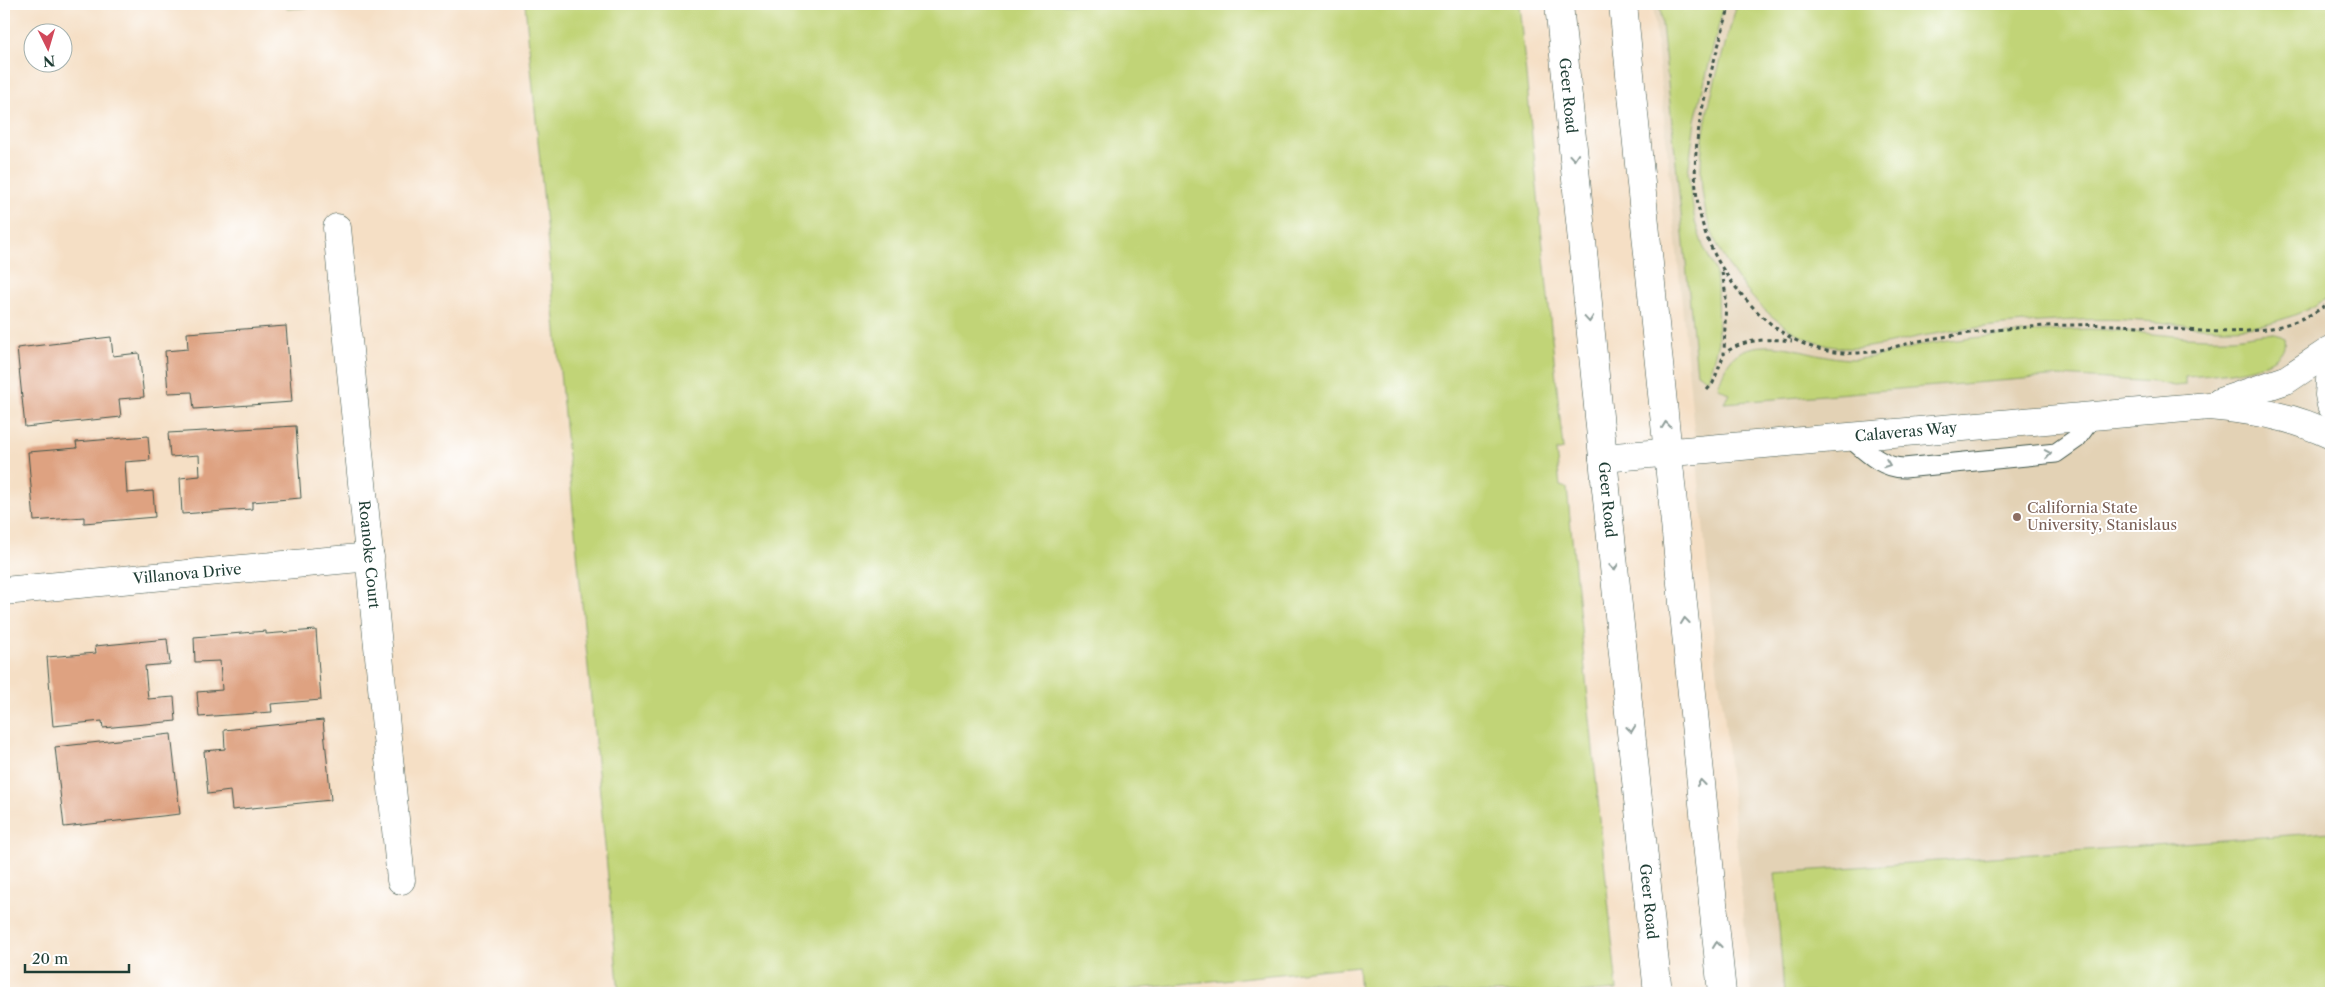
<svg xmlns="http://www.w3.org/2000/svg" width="2335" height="997" viewBox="0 0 2335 997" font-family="'Libre Caslon Text',serif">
	<rect width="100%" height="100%" fill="#fff"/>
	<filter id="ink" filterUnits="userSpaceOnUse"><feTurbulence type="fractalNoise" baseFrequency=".02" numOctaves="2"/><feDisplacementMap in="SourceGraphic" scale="10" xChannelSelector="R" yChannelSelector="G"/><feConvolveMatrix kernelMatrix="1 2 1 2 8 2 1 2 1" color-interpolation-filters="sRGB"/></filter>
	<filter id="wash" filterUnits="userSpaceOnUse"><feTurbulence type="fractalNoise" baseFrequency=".0096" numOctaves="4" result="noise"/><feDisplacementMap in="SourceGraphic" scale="20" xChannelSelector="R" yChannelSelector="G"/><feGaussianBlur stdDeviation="1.12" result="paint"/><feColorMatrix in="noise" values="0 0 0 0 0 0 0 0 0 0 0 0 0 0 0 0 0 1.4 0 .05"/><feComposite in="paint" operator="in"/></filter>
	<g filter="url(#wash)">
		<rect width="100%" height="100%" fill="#f5dfc5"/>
		<polygon fill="#e3d2b5" points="1653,4 2331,4 2331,993 1751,993 1724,713 1717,669"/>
		<g fill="#c1d477" stroke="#708856">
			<polygon points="287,4 349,4 287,9"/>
			<polygon points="525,4 1519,4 1563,449 1556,451 1560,486 1567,488 1617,990 1579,993 1360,993 1358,966 1095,993 619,993"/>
			<polygon points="1660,4 1724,4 1695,120 1688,173 1695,222 1703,246 1715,269 1717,283 1718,342 1708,380 1697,373"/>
			<path d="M 1737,4 L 2331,4 L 2331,295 C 2302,317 2259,329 2223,328 C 2196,328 2168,322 2141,321 C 2119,319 2098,319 2076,320 C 2029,322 1981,326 1934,334 C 1904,338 1875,350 1843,348 C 1807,345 1777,324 1753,298 C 1667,202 1707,112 1737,4 Z"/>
			<path d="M 2088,329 C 2135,330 2183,340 2231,338 C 2245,338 2272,328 2284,338 C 2291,373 2206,374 2185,376 L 2185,385 L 2174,386 L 2155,382 L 2061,376 L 1724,403 L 1729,394 L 1718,387 C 1724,370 1729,355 1747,349 C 1782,338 1819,360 1855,359 C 1881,358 1904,348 1929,344 C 1982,336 2034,331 2088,329 Z"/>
			<polygon points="2331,832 2331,993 1784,993 1775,873"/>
		</g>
		<g id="blocks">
			<g fill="#dea281">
				<polygon points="286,326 292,402 194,409 192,392 168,393 165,351 188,349 187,333"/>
				<polygon points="111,337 113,356 139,353 144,397 119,399 121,417 25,427 17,348"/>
				<polygon points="296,426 301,498 252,502 252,509 182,514 180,478 200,476 199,455 170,457 168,433"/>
				<polygon points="148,436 150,460 125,462 127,493 153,491 155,517 84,523 84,517 34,521 28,452 77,448 76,442"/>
				<polygon points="316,630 321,700 271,704 272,712 199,717 197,692 222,690 220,661 195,662 194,637 266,631 266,634"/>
				<polygon points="167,639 170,664 145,666 148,699 174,697 176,721 103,728 102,721 53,726 47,657 96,653 95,646"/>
				<polygon points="323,720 331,800 232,810 230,791 208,794 204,751 225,749 224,730"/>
				<polygon points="171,734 180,814 64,827 55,747"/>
			</g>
		</g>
	</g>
	<g filter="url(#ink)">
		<use href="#blocks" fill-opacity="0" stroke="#3f554a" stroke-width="1"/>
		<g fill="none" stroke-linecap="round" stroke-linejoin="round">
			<g stroke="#3f554a" stroke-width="21">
				<path id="lane" d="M 1848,436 C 1865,450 1881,468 1904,468 L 2056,453 L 2076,439 L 2093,416"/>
			</g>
			<g stroke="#3f554a" stroke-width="29">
				<g id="street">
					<path id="s1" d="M 337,228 L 401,880"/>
					<polyline points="2331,366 2329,395 2331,405"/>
					<polyline points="2220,402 2286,380 2331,350"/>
					<path id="s2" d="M 1603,458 L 2209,406 C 2253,410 2292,416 2331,435"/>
					<path id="s3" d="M 4,591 L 370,557"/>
				</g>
			</g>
			<g stroke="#3f554a" stroke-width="29">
				<g id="primary">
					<path id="s4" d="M 1559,4 L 1607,499 L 1658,993"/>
					<polyline points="1623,4 1722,993"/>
				</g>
			</g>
			<g stroke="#3f554a" stroke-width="3" stroke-dasharray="4 4" stroke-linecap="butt">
				<path d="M 1730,4 C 1700,114 1661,210 1751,305 C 1777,333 1804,350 1843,353 C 1873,355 1900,344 1930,339 C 1977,331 2026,326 2073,325 C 2100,324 2126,325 2152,327 C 2211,332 2281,342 2331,301"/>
				<path d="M 1722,272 L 1726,296 L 1724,354 C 1741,339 1770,338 1792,341"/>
				<polyline points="1707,390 1713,383 1724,354"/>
			</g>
			<use href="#lane" stroke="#fff" stroke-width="19"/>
			<use href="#street" stroke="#fff" stroke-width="28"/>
			<use href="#primary" stroke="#fff" stroke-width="28"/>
		</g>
		<defs><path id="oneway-chevron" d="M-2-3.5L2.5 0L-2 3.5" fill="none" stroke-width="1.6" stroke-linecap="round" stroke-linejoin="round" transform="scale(1.25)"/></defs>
		<g stroke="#8f9e9a">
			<use href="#oneway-chevron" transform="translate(1574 157) rotate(85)"/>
			<use href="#oneway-chevron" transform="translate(1589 319) rotate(85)"/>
			<use href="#oneway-chevron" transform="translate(1666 425) rotate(-96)"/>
			<use href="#oneway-chevron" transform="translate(2048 454) rotate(-10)"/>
			<use href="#oneway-chevron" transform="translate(1887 464) rotate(21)"/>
			<use href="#oneway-chevron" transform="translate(1614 567) rotate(84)"/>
			<use href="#oneway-chevron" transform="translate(1685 621) rotate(-96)"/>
			<use href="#oneway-chevron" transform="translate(1631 729) rotate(84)"/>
			<use href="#oneway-chevron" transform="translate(1701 783) rotate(-96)"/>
			<use href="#oneway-chevron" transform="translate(1717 945) rotate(-96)"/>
		</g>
	</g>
	<circle fill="#8d6e63" stroke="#fff" stroke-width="2" cx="2017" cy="517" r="5"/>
	<g text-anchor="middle" stroke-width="4" stroke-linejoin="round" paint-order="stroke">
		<g font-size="15" fill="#1f3d34" stroke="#fff">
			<text dy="5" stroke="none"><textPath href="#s4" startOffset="92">Geer Road</textPath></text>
			<text dy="5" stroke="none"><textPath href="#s2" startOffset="304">Calaveras Way</textPath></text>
			<text dy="5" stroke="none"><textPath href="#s4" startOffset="498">Geer Road</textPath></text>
			<text dy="5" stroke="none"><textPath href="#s1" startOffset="328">Roanoke Court</textPath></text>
			<text dy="5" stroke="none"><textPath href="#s3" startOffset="184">Villanova Drive</textPath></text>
			<text dy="5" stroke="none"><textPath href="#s4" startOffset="902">Geer Road</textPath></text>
		</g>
		<g font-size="15" fill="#785e54" stroke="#fff" text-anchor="start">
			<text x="2027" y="513">California State<tspan x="2027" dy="17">University, Stanislaus</tspan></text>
		</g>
	</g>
	<rect width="2335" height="997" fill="none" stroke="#fff" stroke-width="20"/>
	<g transform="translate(48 48) rotate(175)"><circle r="24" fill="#ffffff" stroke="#a5b1ae"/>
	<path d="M0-4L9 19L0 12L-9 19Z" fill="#d1495b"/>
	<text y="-8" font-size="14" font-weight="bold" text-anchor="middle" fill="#1f3d34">N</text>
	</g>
	<path d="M25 964v8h104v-8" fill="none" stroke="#1f3d34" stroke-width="2.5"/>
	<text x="32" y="964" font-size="15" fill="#1f3d34" stroke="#ffffff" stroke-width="4" paint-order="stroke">20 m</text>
</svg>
